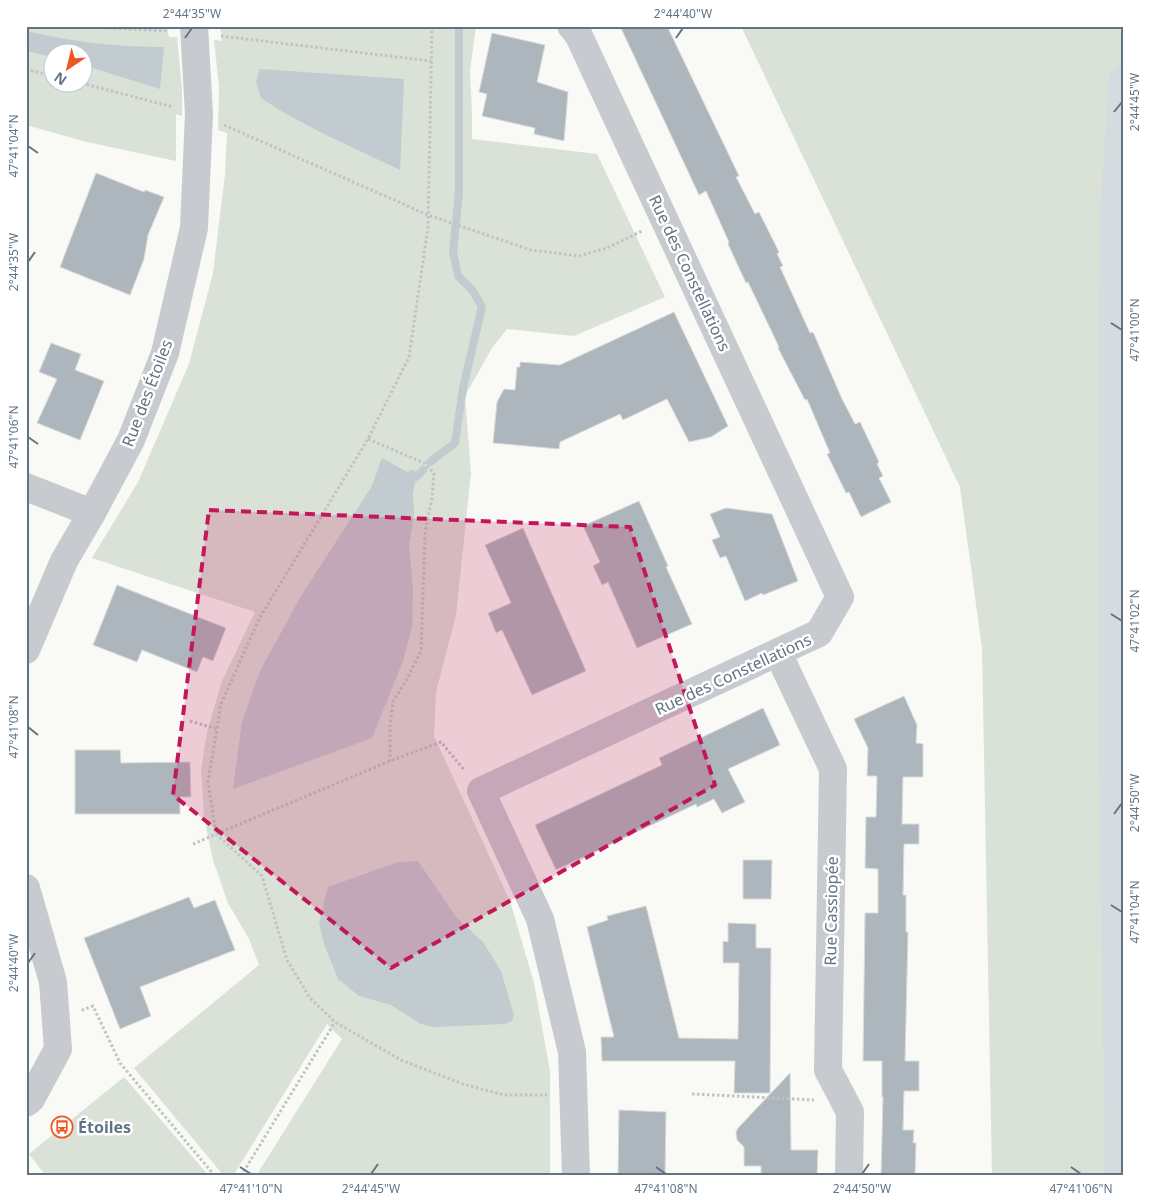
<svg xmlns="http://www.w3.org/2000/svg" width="1149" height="1202" viewBox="0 0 1149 1202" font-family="'Noto Sans',sans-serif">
	<rect width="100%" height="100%" fill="#f9f9f6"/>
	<g fill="#dae1d7" fill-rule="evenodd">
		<path d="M 26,26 L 167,26 L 169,37 L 177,37 L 182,90 L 182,116 L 176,114 L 176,161 L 87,142 L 26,125 ZM 52,52 L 82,52 L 82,82 L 52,82 Z"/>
		<polygon points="220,26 476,26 470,71 472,115 472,139 597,154 665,297 574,336 507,329 492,348 465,396 471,473 456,615 436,692 434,736 510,901 534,983 550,1071 550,1176 256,1176 342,1039 327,1024 233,1176 224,1176 134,1068 259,965 249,939 228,903 213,860 204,817 201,770 207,732 222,681 255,612 92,558 138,482 189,364 213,273 225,174 227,133 218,130 219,87 214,40 222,41"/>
		<polygon points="741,26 1123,26 1123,1176 992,1176 982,648 960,487"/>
		<polygon points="124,1077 209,1176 46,1176 29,1154"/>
	</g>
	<g fill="#c1cbd0">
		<path d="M 26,31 C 75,42 114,47 164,47 L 160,89 L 83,65 L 82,52 L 52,52 L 52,57 L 26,51 Z"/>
		<polygon points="260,69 404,79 400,170 324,134 281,111 261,98 256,82"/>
		<polygon points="382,458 416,477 413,494 414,514 409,545 413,590 412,627 403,661 372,738 233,789 242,722 260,671 301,596 372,486"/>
		<polygon points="418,861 456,917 483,942 501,971 514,1015 512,1021 505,1024 433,1027 421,1024 391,1005 359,996 338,979 324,944 319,923 328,887 398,862"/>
	</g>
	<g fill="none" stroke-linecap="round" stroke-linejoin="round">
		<g stroke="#c1cbd0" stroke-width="8">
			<polyline points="430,462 455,443 463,388 482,307 473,291 458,276 453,252 459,192 459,28"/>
			<polyline points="412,474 416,477 423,470"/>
		</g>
	</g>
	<g fill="#adb6bc" stroke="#dbdbd9">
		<polygon points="620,26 667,26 739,176 736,177 755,214 759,212 779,252 777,254 783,266 780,267 810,333 813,332 842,399 855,424 860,422 879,462 877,464 883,476 879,478 891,502 861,517 849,492 846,493 827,454 830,453 807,399 805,400 778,348 779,347 748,282 746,283 728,244 729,242 706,191 699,195"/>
		<polygon points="492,33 545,45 537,82 568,92 564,141 534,134 535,128 482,116 487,94 479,92"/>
		<polygon points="96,173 144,192 145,190 164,197 148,235 144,259 130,295 60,267"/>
		<polygon points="674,312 728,426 711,437 689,442 667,399 623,420 620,414 560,442 559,449 493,443 497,402 504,389 515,390 517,367 520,367 520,362 560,365"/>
		<polygon points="51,343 81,354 75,370 104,381 80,440 37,423 57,379 39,372"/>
		<polygon points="639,501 668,566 666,567 692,624 637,648 608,582 602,585 593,566 600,562 583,526"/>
		<polygon points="726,508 772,514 798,581 763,595 762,593 745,601 726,556 720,558 712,540 720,537 710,514"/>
		<polygon points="523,528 586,671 532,695 502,630 496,633 488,613 511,603 485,545"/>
		<polygon points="117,585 226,628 213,661 203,657 197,672 142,650 137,662 93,645"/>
		<polygon points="904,696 917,725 916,743 923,744 923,777 903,777 902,824 919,824 919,844 904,844 903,895 906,895 906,932 908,932 905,1061 919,1061 919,1091 904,1091 903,1130 914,1130 913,1143 916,1143 915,1176 881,1176 883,1097 882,1097 882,1061 863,1061 865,913 878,913 878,869 865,868 866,817 876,817 877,776 867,776 868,748 854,719"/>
		<polygon points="763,708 780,745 728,769 745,802 722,813 714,799 697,807 696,804 556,870 535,825 662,765 659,758"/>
		<polygon points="75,750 120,750 121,763 190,762 191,797 180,797 180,814 75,814"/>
		<polygon points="743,860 772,860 771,899 743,899"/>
		<polygon points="189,897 194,908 215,900 235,950 140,987 151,1016 120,1029 84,938"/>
		<polygon points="646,906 679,1038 738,1039 739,963 723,963 723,941 728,942 728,923 756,924 756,948 771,948 770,1093 734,1093 735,1061 602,1061 601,1037 614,1037 587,927 608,920 607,916"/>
		<polygon points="790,1073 791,1150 818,1150 817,1176 761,1176 761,1166 744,1166 744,1147 737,1140 736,1132 738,1128"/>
		<polygon points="619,1110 666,1112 665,1176 618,1176"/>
	</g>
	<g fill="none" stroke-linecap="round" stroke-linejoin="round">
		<g stroke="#c0c3c5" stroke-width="3" stroke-dasharray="2.5 2.5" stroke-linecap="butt">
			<polyline points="74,26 167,31"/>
			<polyline points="432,26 428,227 409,357 368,439 259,619 221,704 208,782 216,834 390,761 441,742 465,771"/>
			<polyline points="221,36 431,61"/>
			<polyline points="26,69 52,76"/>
			<polyline points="77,82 173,107"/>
			<polyline points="224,125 428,215 531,250 579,256 607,248 642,231"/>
			<polyline points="368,439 424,463 434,473 432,498 425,533 421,651 406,681 393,701 390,726 390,761"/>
			<polyline points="190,721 217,729"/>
			<polyline points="193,844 216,834 262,876 287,960 310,998 335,1022 401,1060 463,1084 504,1095 547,1095"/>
			<polyline points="82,1009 83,1010 93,1006 120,1063 215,1176"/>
			<polyline points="692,1094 814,1100"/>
			<polyline points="241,1176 335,1022"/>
		</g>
		<g stroke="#c7cbcf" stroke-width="28">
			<polyline points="571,26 578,34 840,597 819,633 481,791 540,919 572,1052 576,1176"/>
			<polyline points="26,487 92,513"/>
			<polyline points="26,650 64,561 92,513 131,440 165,353 194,228 199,114 194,26"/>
			<polyline points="778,653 833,769 828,1070 850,1112 849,1176"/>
			<polyline points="26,888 53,982 58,1049 31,1099 26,1103"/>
		</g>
		<polyline stroke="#d6dbdf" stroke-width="28" points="1119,1176 1112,697 1112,383 1114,214 1123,79"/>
	</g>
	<path fill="#c2185b" fill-opacity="0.2" stroke="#c2185b" stroke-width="4" stroke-dasharray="10 6" stroke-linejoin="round" d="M 209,510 L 630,527 L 715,785 L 391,968 L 173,795 Z"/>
	<path fill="none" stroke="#627484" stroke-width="2" d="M 185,38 L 192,28M 676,38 L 683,28M 1114,112 L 1122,102M 28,146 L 38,153M 28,262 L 35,252M 1111,323 L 1122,330M 28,437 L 38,444M 1111,614 L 1122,621M 28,727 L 38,735M 1114,814 L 1122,803M 1111,905 L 1122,912M 28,963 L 35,953M 240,1167 L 251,1174M 656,1167 L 666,1174M 1071,1167 L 1081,1174M 371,1174 L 378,1164M 862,1174 L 869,1164"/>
	<defs>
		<g id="bus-ring" transform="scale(1.125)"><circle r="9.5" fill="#fff" stroke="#ee5721" stroke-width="1.5"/><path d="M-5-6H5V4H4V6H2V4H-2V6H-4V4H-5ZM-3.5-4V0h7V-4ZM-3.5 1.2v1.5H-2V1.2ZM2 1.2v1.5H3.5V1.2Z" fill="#ee5721"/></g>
	</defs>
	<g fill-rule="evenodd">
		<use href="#bus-ring" x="62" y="1127"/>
	</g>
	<g text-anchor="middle" stroke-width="5" stroke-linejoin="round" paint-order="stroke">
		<g font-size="16" fill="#627484" stroke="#fff">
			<text transform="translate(690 273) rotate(65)" y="6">Rue des Constellations</text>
			<text transform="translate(147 393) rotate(-69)" y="6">Rue des Étoiles</text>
			<text transform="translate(733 674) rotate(-25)" y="6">Rue des Constellations</text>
			<text transform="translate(831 911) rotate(-89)" y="6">Rue Cassiopée</text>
		</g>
		<g font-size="16" font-weight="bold" fill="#627484" stroke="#fff" text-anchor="start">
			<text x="78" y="1133">Étoiles</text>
		</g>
	</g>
	<rect width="1149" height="1202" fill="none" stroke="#ffffff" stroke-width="55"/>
	<g transform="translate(68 68) rotate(215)"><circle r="24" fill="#ffffff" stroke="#c0c7ce"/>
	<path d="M0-4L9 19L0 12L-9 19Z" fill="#ee5721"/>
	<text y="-8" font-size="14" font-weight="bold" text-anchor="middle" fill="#627484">N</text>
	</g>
	<rect x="28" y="28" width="1094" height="1146" fill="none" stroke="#627484" stroke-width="2"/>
	<g font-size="12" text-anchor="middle" fill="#627484">
		<text x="192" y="18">2°44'35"W</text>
		<text x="683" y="18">2°44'40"W</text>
		<text transform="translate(1135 102) rotate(-90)" y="4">2°44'45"W</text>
		<text transform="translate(14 146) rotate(-90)" y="4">47°41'04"N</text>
		<text transform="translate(14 262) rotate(-90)" y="4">2°44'35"W</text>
		<text transform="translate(1135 330) rotate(-90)" y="4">47°41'00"N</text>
		<text transform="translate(14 437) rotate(-90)" y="4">47°41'06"N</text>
		<text transform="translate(1135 621) rotate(-90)" y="4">47°41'02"N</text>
		<text transform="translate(14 727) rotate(-90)" y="4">47°41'08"N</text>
		<text transform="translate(1135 803) rotate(-90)" y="4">2°44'50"W</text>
		<text transform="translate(1135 912) rotate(-90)" y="4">47°41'04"N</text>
		<text transform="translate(14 963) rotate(-90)" y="4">2°44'40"W</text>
		<text x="251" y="1193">47°41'10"N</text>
		<text x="371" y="1193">2°44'45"W</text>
		<text x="666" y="1193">47°41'08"N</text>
		<text x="862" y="1193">2°44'50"W</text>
		<text x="1081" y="1193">47°41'06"N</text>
	</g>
</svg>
